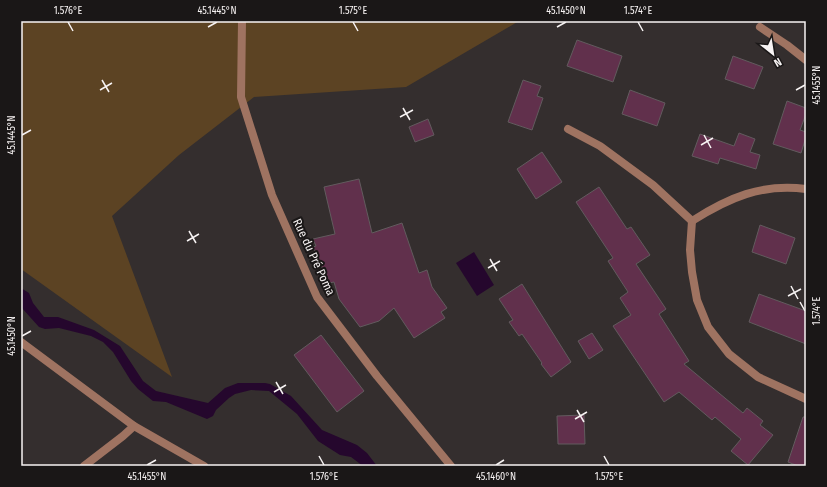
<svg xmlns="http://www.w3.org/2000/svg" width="827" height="487" viewBox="0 0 827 487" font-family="'Fira Sans Condensed',sans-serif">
	<rect width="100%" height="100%" fill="#342e2e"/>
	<polygon fill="#5c4323" points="21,21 519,21 406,87 254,97 179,155 112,216 172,377 21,269"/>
	<g fill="#25072d">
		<polygon points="474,252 494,285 477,296 456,263"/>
		<polygon points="21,288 29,293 33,303 44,317 58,317 94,330 120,346 143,381 156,391 208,403 225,388 238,383 265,383 270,384 291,396 322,430 357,445 367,453 377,466 363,466 351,457 340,455 318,441 297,414 269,391 251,390 235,394 229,398 216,410 213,416 207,419 166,402 153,401 138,389 131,381 113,352 103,342 91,336 59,328 45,329 39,327 21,307"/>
	</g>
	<g fill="#61304c" stroke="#625b5e">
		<polygon points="577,40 622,56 613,82 567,66"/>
		<polygon points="733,56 763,67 754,89 725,79"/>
		<polygon points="523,80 541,86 537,96 543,98 532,130 508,122"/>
		<polygon points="630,90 665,103 657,126 622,114"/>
		<polygon points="787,101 806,108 806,114 800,130 806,132 806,137 801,153 773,144"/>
		<polygon points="428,119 434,135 415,142 409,127"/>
		<polygon points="739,133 755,139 750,152 760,155 756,169 720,158 718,164 692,156 700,134 734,146"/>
		<polygon points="542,152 562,182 536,199 517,169"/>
		<polygon points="359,179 372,233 402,223 419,273 427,270 432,287 447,308 441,312 445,318 414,338 394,308 379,321 360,327 339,299 334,282 329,283 313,247 316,246 313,239 335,234 324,187"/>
		<polygon points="599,187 627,229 631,227 650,255 636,264 666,309 659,314 689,361 684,364 743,413 747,408 763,421 760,425 773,435 748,465 731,451 741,439 715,417 712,420 679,392 664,402 613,326 631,315 620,298 628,292 608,261 613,258 576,202"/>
		<polygon points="760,225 795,238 786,264 752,252"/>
		<polygon points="522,284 571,362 551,377 541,364 542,363 522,334 519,336 509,322 513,320 499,299"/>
		<polygon points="759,294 806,311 806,344 749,322"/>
		<polygon points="592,333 603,350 589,359 578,341"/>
		<polygon points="321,335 364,391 337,412 294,355"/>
		<polygon points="584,415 585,444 558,444 557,416"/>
		<polygon points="803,417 806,417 806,466 798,466 788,462"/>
	</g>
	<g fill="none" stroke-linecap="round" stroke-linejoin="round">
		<g stroke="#9f7361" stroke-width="8">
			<polyline points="242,21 241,97 272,195 317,297 377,376 451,466"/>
			<polyline points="760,27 787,45 806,60"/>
			<polyline points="568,129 600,146 653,185 692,221"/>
			<polyline points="692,221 690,250 692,272 697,300 708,327 729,354 758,377 806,399"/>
			<path d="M 692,221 C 728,198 762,183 806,189"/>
			<polyline points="84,466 123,436 134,426"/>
		</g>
		<polyline stroke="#9f7361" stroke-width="8" points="21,342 134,426 204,466"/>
	</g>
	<path fill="none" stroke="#f7f3f3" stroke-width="1.5" d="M 68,22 L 73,31M 353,22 L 358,31M 638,22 L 643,31M 208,27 L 217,22M 557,27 L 566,22M 102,80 L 109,92M 100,90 L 112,83M 796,90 L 805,85M 403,108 L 410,120M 400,117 L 413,110M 22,135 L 31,130M 704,135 L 711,148M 701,145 L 713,138M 189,231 L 196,243M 187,241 L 199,234M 490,259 L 497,271M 488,268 L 500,261M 791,286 L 798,299M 788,296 L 801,289M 800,302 L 805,311M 22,336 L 31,331M 276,382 L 283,394M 274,392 L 286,385M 577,410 L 584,422M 575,419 L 587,412M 319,456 L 324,465M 604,456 L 609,465M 147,465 L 156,460M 496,465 L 504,460"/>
	<g text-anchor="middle" stroke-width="4" stroke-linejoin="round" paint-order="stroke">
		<g font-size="12" fill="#f7f3f3" stroke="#1a1717">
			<text transform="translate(314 257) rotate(65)" y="4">Rue du Pré Poma</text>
		</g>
	</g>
	<rect width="827" height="487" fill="none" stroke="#1a1717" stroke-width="44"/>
	<g transform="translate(773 54) rotate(150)" stroke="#1a1717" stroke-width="3" paint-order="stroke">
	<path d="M0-3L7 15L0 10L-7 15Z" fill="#f7f3f3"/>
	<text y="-6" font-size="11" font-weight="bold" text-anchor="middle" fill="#f7f3f3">N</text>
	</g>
	<rect x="22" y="22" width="783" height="443" fill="none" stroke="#f7f3f3" stroke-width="1.5"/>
	<g font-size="10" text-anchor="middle" fill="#f7f3f3">
		<text x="68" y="14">1.576°E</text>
		<text x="217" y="14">45.1445°N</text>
		<text x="353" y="14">1.575°E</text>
		<text x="566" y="14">45.1450°N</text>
		<text x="638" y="14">1.574°E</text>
		<text transform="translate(816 85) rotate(-90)" y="4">45.1455°N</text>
		<text transform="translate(11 135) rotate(-90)" y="4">45.1445°N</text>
		<text transform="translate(816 311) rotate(-90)" y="4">1.574°E</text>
		<text transform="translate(11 336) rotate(-90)" y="4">45.1450°N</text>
		<text x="147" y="480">45.1455°N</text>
		<text x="324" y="480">1.576°E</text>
		<text x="496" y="480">45.1460°N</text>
		<text x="609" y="480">1.575°E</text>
	</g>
</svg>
